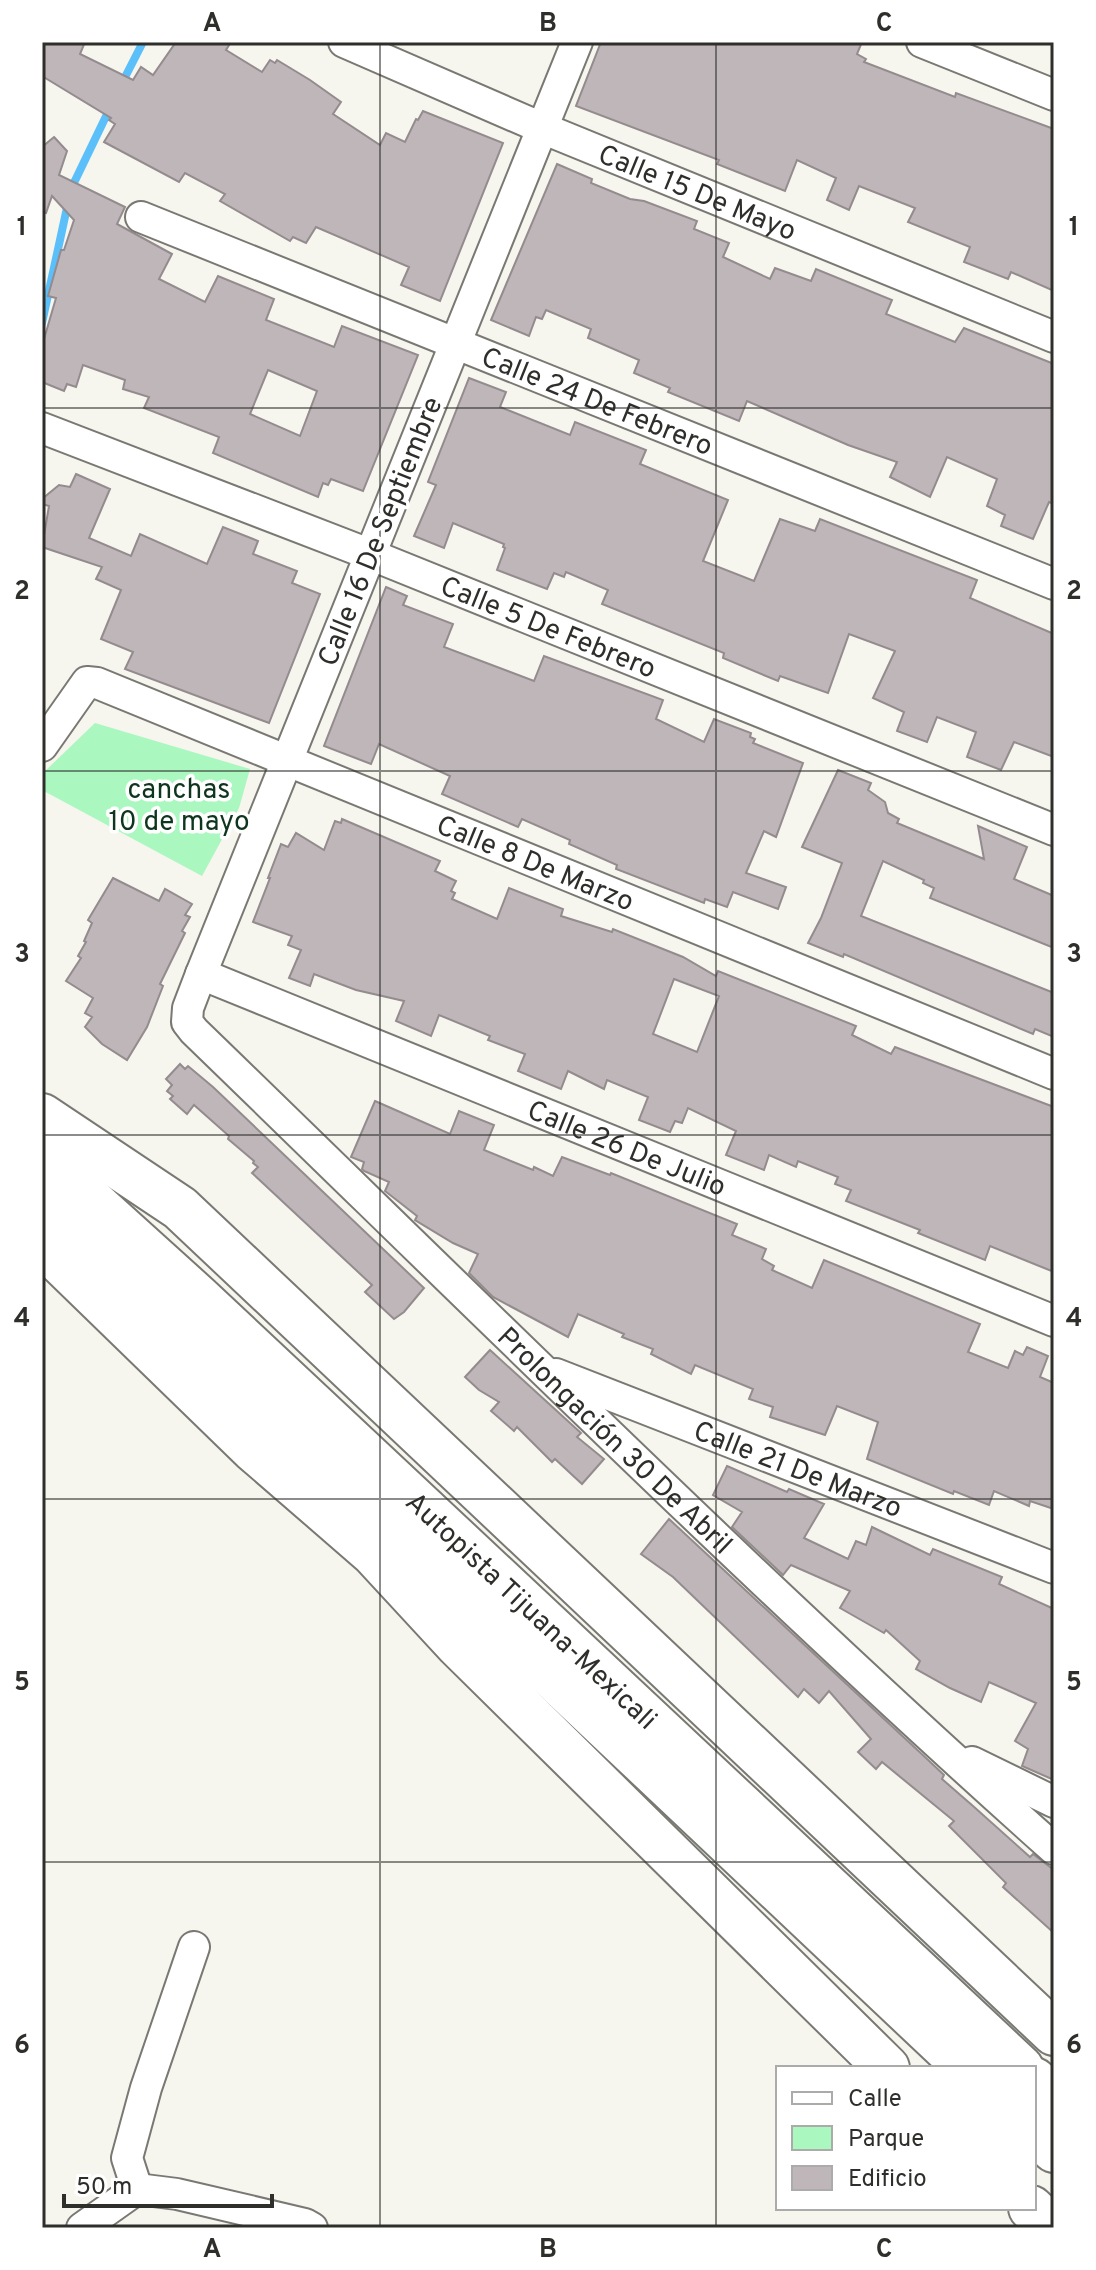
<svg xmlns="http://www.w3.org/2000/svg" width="1096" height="2270" viewBox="0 0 1096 2270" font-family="Overpass,sans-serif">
	<rect width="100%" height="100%" fill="#f6f5ee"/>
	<polygon fill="#aaf7c0" points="95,723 250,769 239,808 202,876 42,790 42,774"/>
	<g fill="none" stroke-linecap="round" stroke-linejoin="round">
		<g stroke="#5bc0fa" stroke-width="8">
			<polyline points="121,85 143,42"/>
			<polyline points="71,189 110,108"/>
			<polyline points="42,323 68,203"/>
		</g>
	</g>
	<g fill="#beb6b9" stroke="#938b8e" stroke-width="2" fill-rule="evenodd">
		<polygon points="42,42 85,42 80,54 133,80 141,67 153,75 176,42 231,42 226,50 262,72 270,60 275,63 277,60 310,80 341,102 333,114 380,145 386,133 405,142 416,119 418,120 423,111 503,143 440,301 401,285 409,267 316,227 306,243 293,237 290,241 220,201 225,194 185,173 179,182 104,142 115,124 109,120 111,118 42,76"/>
		<polygon points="601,42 862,42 857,54 866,59 864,62 955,97 956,93 1054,129 1054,291 1011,272 1008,279 964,262 970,247 908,222 915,208 859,186 849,210 827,200 836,178 797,160 785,191 717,164 719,160 576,106"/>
		<path d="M 54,137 L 67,151 L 59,175 L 125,207 L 117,224 L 172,254 L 159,279 L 205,302 L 218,276 L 274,299 L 266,320 L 334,347 L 342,326 L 418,355 L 363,491 L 331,479 L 328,485 L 323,483 L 318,497 L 213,453 L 219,437 L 144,408 L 149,397 L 123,389 L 125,380 L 83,365 L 76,387 L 67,384 L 64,391 L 42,382 L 42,346 L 56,298 L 48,296 L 61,250 L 64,250 L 74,220 L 52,196 L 46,213 L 42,212 L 42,147 ZM 268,370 L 317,391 L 300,436 L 250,414 Z"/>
		<polygon points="557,164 592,179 591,183 630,199 644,201 697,221 694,229 729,243 723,257 770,279 775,268 811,281 816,269 892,300 886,314 955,342 964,328 1054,364 1054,504 1049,502 1033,539 1001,526 1005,515 987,506 997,479 947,457 930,497 890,477 897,462 848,445 747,401 739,421 668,392 670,388 634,373 639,360 588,338 591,329 546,310 542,319 536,317 529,336 491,320"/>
		<polygon points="469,378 506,392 500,407 570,435 575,422 646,450 640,464 728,500 703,561 754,581 780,519 815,531 820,519 977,580 970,598 1054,634 1054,757 1014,742 1001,770 967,757 976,732 937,717 927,742 897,731 904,712 873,698 895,651 849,634 828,693 780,676 778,681 723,658 724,653 602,604 608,590 566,572 564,577 554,573 547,589 497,570 505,548 503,547 504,544 453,523 444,548 414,536 436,485 428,482"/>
		<polygon points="76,474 110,489 89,538 131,556 140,534 207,564 223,527 258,541 253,554 297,571 292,583 320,594 269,723 125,669 133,652 101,639 121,590 96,579 102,567 42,547 49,506 42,504 42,499 59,485 70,487"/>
		<polygon points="386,587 407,596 403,605 453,624 444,647 534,681 544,656 663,700 656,719 704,742 714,719 751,733 750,737 755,739 753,743 803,763 776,837 764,831 746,873 786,887 778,909 733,892 727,907 705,899 704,903 616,869 617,865 569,844 570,840 522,819 518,827 442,794 450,776 379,744 371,764 324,746"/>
		<polygon points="838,770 871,783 868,790 885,802 888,813 899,819 897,823 984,859 978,826 1027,847 1014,879 1054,896 1054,948 930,898 934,888 923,883 924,880 883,861 861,916 1054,993 1054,1037 1035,1029 1033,1034 844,954 843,957 808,943 821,918 842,863 802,847"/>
		<path d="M 342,819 L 440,861 L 435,871 L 456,881 L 451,891 L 455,893 L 452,899 L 497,919 L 509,888 L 563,909 L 561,916 L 612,932 L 613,929 L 683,957 L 716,976 L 718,971 L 856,1026 L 852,1035 L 891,1054 L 895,1047 L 1054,1107 L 1054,1272 L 990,1246 L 985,1260 L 918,1233 L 920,1230 L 846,1201 L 851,1190 L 835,1184 L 838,1177 L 798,1161 L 796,1167 L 769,1155 L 764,1170 L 726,1155 L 736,1131 L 688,1108 L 682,1123 L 675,1121 L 670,1132 L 639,1120 L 648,1097 L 607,1080 L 604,1089 L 568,1071 L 561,1089 L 518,1071 L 525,1054 L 488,1040 L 490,1036 L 439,1015 L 431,1036 L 396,1021 L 404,1001 L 356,990 L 314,974 L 310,986 L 289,978 L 301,950 L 288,945 L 292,936 L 253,922 L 270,878 L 268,878 L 281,844 L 288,847 L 296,833 L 324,850 L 335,821 L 341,823 ZM 674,979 L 719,996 L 697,1052 L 653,1034 Z"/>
		<polygon points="113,878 159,901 165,889 192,904 185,915 190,917 182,931 185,933 160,984 163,986 147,1027 127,1060 102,1044 85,1027 92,1017 85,1013 93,998 66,981 81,958 78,956 86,942 84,941 92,923 88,920"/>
		<polygon points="180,1064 185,1069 188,1066 213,1087 424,1288 404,1312 394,1319 365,1292 372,1285 252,1173 258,1167 253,1163 254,1161 228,1139 229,1136 194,1105 187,1114 170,1099 173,1096 167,1091 172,1085 166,1079"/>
		<polygon points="375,1101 450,1134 459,1111 494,1125 484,1150 533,1170 534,1167 553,1176 562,1157 610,1175 611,1173 737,1224 732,1235 766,1249 762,1259 774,1266 772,1270 812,1288 824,1260 980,1324 968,1352 1008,1368 1015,1351 1023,1355 1027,1347 1048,1356 1040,1377 1054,1383 1054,1509 1030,1501 1029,1506 994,1491 989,1505 954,1491 953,1494 867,1459 878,1422 837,1406 825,1435 770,1417 773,1407 749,1399 753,1389 695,1365 691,1374 651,1354 653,1349 622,1337 624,1334 578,1314 568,1337 493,1297 469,1273 478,1254 453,1243 415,1220 417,1216 385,1191 389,1182 364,1171 362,1169 364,1162 351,1157"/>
		<polygon points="490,1350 581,1433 577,1437 604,1459 582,1484 555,1459 552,1462 517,1427 514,1431 491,1411 499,1402 479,1390 465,1377"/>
		<polygon points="727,1466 787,1492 789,1489 824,1504 804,1538 848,1559 856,1541 866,1545 872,1527 930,1555 933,1549 1002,1577 999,1584 1054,1609 1054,1780 1022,1766 1028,1749 1015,1741 1036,1703 989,1682 981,1702 950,1688 916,1669 920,1661 886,1630 884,1633 840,1608 850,1591 791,1565 783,1575 732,1527 742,1512 713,1495"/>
		<polygon points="669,1519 926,1758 944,1775 942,1779 973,1806 1030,1857 1033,1854 1054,1870 1054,1933 1003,1887 1006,1883 949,1826 954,1821 882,1762 876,1769 858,1752 871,1739 829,1691 819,1703 804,1689 798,1697 673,1577 641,1554"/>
	</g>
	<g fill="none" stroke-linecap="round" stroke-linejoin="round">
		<g stroke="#797872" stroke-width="34">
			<g id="minor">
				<path id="s1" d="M 344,42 L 542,128 L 1054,337"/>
				<path id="s2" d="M 577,42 L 201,974 L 188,1008 L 187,1022 L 194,1031 C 478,1306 759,1586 1054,1849"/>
				<polyline points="922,42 1054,95"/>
				<path id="s3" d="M 141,217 L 1054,584"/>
				<path id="s4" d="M 42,428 L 369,554 L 1054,830"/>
				<path id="s5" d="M 42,746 L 87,682 L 97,683 L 1054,1074"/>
				<path id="s6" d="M 201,974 L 1054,1321"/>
				<path id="s7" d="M 556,1374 L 1054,1568"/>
				<polyline points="972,1762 1054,1802"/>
				<polyline points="137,2189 127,2158 146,2088 194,1947"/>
				<polyline points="137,2189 177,2194 305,2224 312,2228"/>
				<polyline points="82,2228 137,2189"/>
			</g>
		</g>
		<g stroke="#797872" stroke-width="48">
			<g id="highway">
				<polyline points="42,1116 180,1208 1054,2033"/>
				<path id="s8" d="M 42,1156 L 199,1298 L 1021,2068"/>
				<polyline points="42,1205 110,1263 279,1426 384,1518 967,2068"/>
				<polyline points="42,1244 253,1449 373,1553 458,1645 887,2068"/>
				<polyline points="1034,2080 1054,2099"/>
				<polyline points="1034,2131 1054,2150"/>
				<polyline points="1031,2208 1052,2228"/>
			</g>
		</g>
		<use href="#minor" stroke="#fff" stroke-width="30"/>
		<use href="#highway" stroke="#fff" stroke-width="44"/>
	</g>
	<path fill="none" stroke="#2e2e2b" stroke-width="2" stroke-opacity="0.55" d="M 380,42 L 380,2228M 716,42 L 716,2228M 42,408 L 1054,408M 42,771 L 1054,771M 42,1135 L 1054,1135M 42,1499 L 1054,1499M 42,1862 L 1054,1862"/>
	<g text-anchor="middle" stroke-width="7" stroke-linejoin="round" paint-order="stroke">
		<g font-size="28" fill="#2e2e2b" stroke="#fff">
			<text dy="10" stroke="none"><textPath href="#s1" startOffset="384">Calle 15 De Mayo</textPath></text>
			<text dy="10" stroke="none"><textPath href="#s3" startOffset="492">Calle 24 De Febrero</textPath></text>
			<text transform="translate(379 531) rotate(-68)" y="10">Calle 16 De Septiembre</text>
			<text dy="10" stroke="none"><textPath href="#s4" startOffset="544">Calle 5 De Febrero</textPath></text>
			<text dy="10" stroke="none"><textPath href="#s5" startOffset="562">Calle 8 De Marzo</textPath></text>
			<text dy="10" stroke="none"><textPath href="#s6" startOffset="460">Calle 26 De Julio</textPath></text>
			<text dy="10" stroke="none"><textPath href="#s2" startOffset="1654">Prolongación 30 De Abril</textPath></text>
			<text dy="10" stroke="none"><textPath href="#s7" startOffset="260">Calle 21 De Marzo</textPath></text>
			<text dy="10" stroke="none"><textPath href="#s8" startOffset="668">Autopista Tijuana-Mexicali</textPath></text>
		</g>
		<g font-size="28" fill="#0e351d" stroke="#fff">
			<text x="179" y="798">canchas<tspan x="179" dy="32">10 de mayo</tspan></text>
		</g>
	</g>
	<rect width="1096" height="2270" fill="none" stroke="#ffffff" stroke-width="88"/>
	<rect x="776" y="2066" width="260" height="144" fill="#ffffff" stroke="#ababaa" stroke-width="2"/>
	<rect x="792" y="2092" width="40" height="12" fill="#ffffff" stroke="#ababaa" stroke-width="2"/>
	<text x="848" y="2106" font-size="24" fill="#2e2e2b">Calle</text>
	<rect x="792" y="2126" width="40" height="24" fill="#aaf7c0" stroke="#ababaa" stroke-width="2"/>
	<text x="848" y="2146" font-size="24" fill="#2e2e2b">Parque</text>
	<rect x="792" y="2166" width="40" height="24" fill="#beb6b9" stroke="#ababaa" stroke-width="2"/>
	<text x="848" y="2186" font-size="24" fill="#2e2e2b">Edificio</text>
	<path d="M64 2194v12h208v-12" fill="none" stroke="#2e2e2b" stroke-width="4"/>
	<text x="76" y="2194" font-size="24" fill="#2e2e2b" stroke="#ffffff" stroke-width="6" paint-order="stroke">50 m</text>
	<rect x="44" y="44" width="1008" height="2182" fill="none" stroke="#2e2e2b" stroke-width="3"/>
	<g font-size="26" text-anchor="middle" font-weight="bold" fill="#2e2e2b">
		<text x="212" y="31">A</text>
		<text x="548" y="31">B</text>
		<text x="884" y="31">C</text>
		<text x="22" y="235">1</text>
		<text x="1074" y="235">1</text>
		<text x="22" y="599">2</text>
		<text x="1074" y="599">2</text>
		<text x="22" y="962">3</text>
		<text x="1074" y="962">3</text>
		<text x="22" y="1326">4</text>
		<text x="1074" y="1326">4</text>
		<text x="22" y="1690">5</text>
		<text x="1074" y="1690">5</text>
		<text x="22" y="2053">6</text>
		<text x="1074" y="2053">6</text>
		<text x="212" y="2257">A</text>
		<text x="548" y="2257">B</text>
		<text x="884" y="2257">C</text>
	</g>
</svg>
